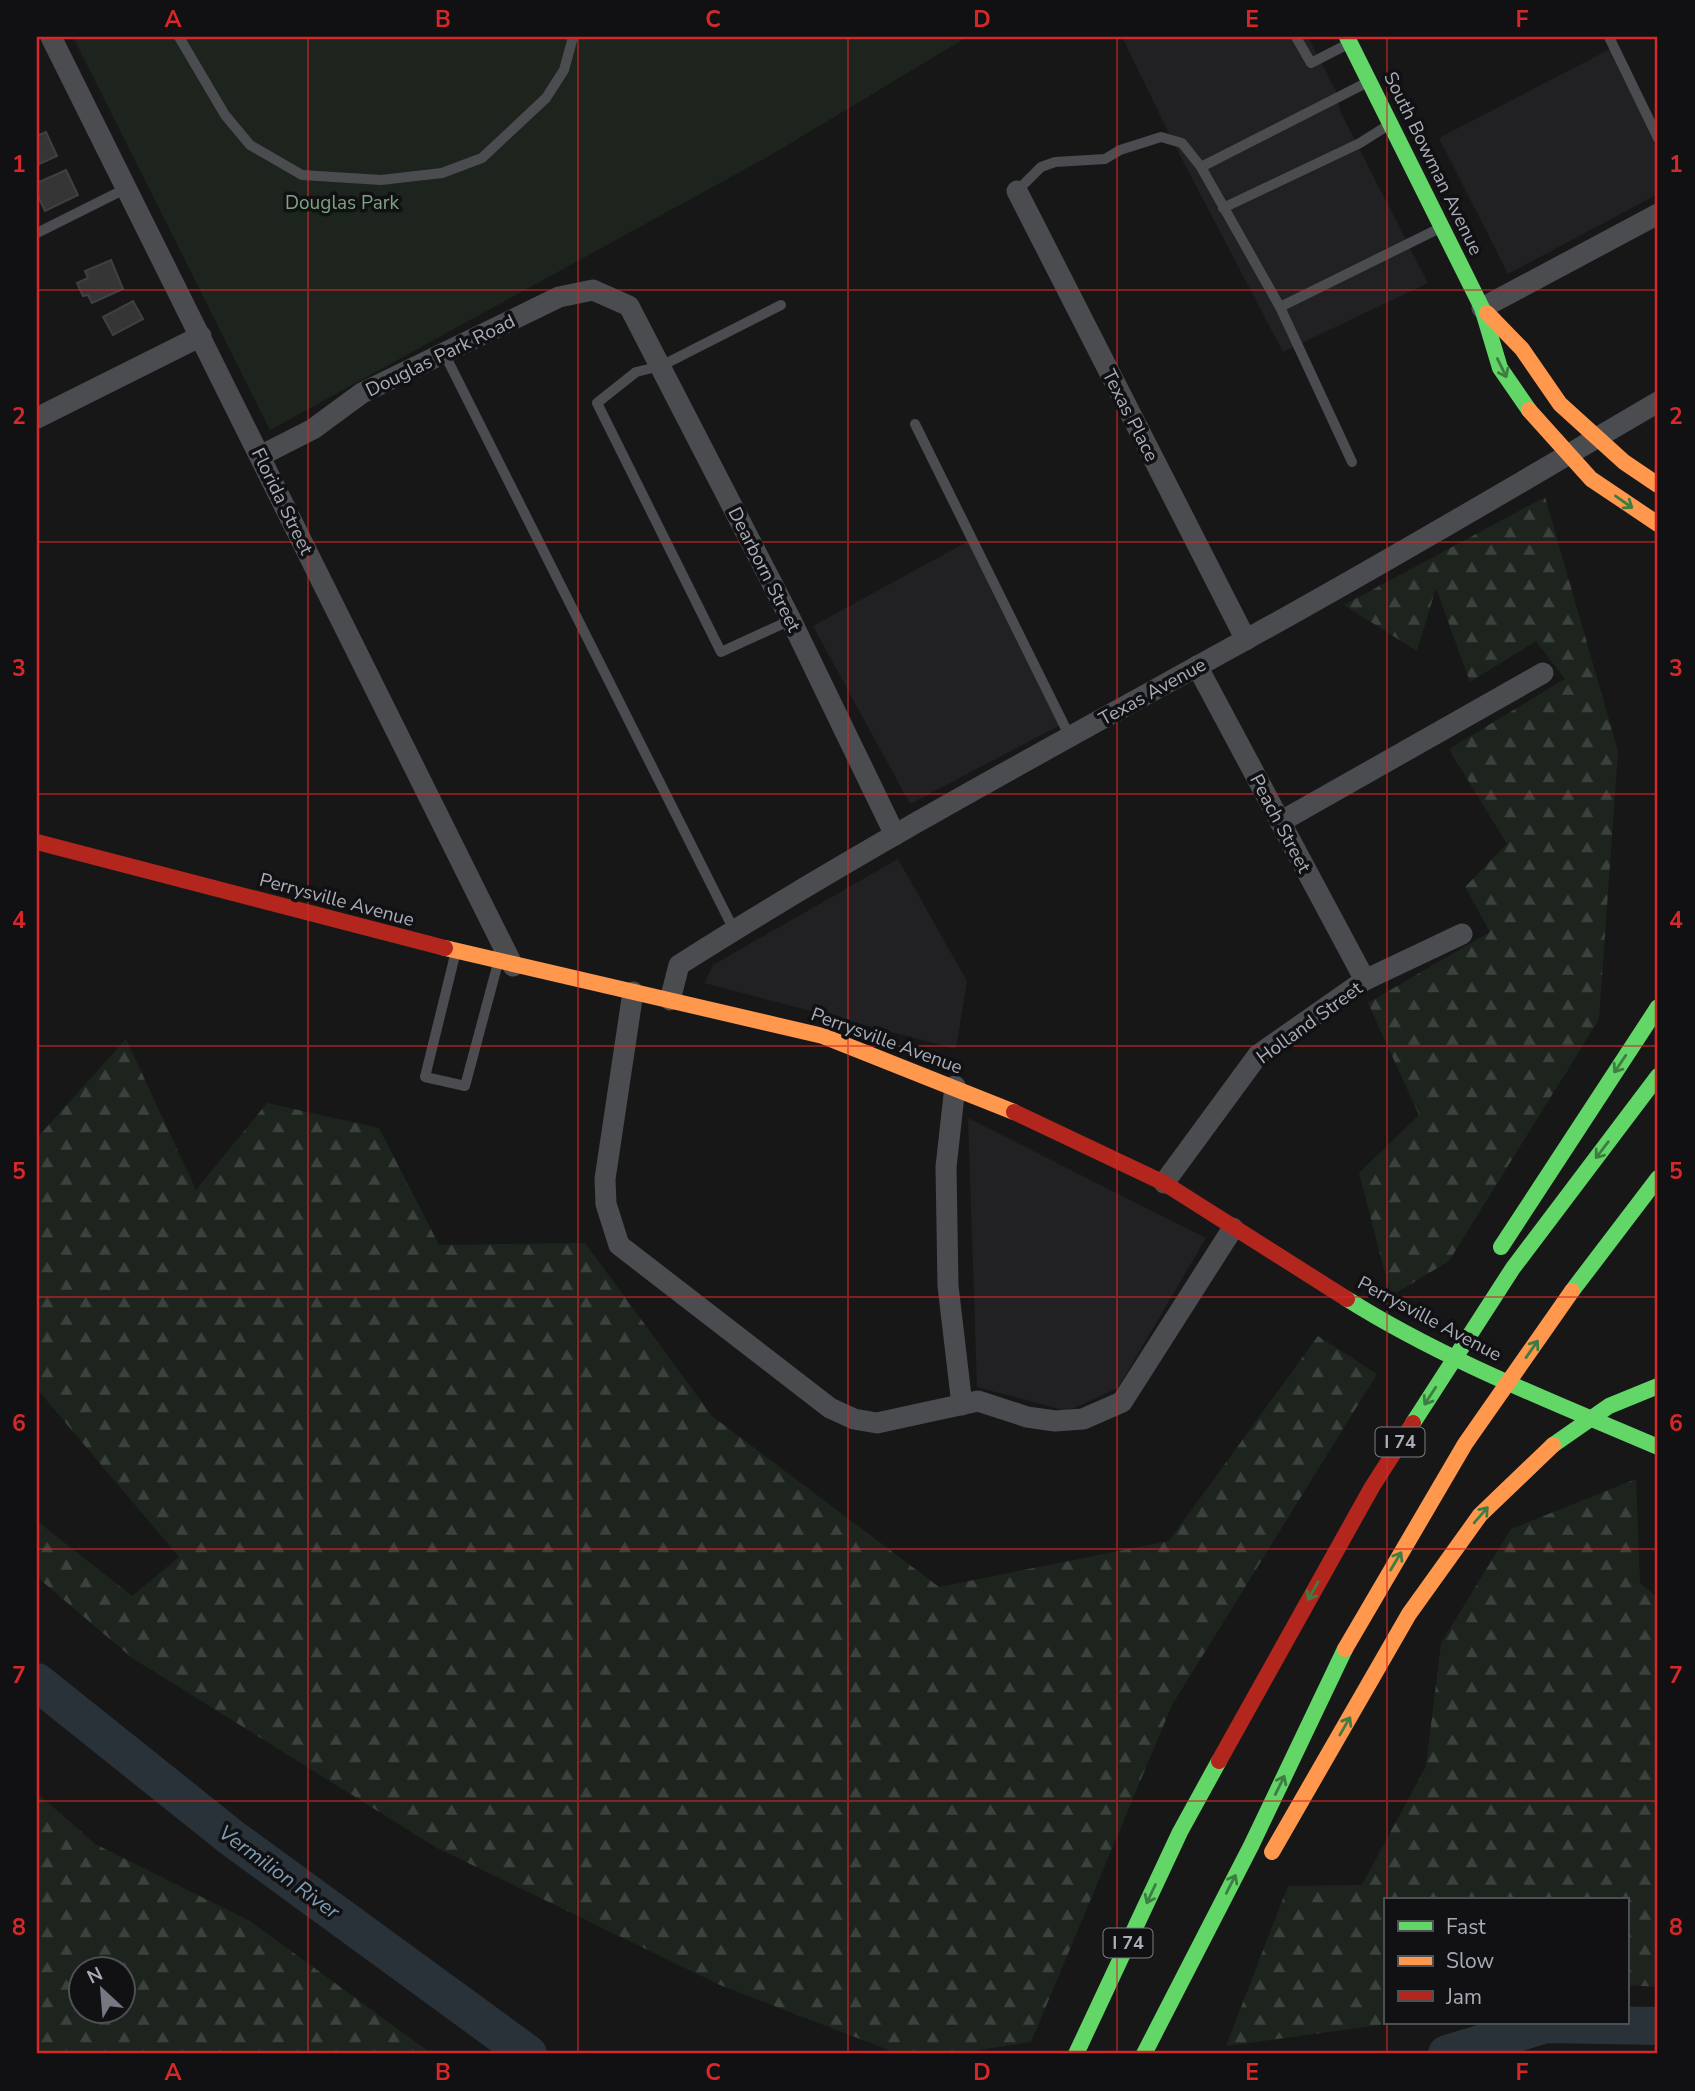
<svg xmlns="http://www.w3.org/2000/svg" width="1695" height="2091" viewBox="0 0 1695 2091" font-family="'Nunito Sans',sans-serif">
	<defs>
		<pattern id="forest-firs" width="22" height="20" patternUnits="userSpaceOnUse" patternTransform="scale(1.75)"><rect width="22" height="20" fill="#1d241e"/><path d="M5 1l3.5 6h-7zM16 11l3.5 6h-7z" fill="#3b413d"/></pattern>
	</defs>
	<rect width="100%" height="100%" fill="#171717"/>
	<g fill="#212123">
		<polygon points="1122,37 1308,37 1336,91 1340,111 1428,283 1283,352 1172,140"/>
		<polygon points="1614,47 1658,138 1658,194 1508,274 1439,138"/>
		<polygon points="972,539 1064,723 910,804 813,626"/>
		<polygon points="898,859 967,981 956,1049 704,983 713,965"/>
		<polygon points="968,1118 1206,1238 1118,1388 1067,1411 977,1387"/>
	</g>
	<g fill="url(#forest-firs)" fill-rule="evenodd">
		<polygon points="1545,497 1618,751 1599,1019 1449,1261 1391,1296 1359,1173 1419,1115 1368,1003 1490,932 1465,887 1507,844 1449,749 1565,679 1536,641 1470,682 1436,588 1417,651 1344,605"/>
		<polygon points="126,1039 196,1190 267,1103 379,1128 439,1245 585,1243 712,1416 939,1587 1169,1541 1318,1336 1377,1374 1172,1705 1031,2042 951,2054 899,2054 720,1985 437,1848 131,1657 37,1577 37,1521 132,1596 179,1557 37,1389 37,1138"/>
		<polygon points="1636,1479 1640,1583 1658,1598 1658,1987 1627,1985 1627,1900 1385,1900 1385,2023 1395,2023 1226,2046 1288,1886 1362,1885 1426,1766 1441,1643 1511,1529"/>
		<path d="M 37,1793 L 95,1844 L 250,1921 L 432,2054 L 37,2054 ZM 122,1968 L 122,2010 L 80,2010 L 80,1968 Z"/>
	</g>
	<polygon fill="#1d241e" points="73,37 967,37 771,155 270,430"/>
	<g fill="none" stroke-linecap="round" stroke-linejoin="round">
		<g stroke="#2a3239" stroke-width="38">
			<polyline points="37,1682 232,1838 528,2054"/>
			<polyline points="1447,2054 1546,2024 1658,2026"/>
		</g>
	</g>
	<g fill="#353536" stroke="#3f4043" stroke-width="2">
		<polygon points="46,132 57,156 37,165 37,136"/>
		<polygon points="66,170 78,195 45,211 37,194 37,183"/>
		<polygon points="111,260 123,289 92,303 88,295 83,296 77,283 88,278 85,271"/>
		<polygon points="133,301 143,319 113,335 103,317"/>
	</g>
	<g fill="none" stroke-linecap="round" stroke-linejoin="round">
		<g stroke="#4b4c50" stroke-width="10">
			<polyline points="179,37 225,115 250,145 302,175 381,180 442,173 482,158 546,98 564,70 573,37"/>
			<polyline points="1296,37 1311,63 1348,44"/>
			<polyline points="1609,37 1658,138"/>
			<polyline points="1201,167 1368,82"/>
			<polyline points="1017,191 1041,167 1055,162 1105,159 1120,150 1161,137 1182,143 1201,167 1280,307 1352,462"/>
			<polyline points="1223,208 1360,143 1390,124"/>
			<polyline points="37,233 125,189"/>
			<polyline points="781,305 661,366 636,372 597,403 721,652 791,620"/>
			<polyline points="1280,307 1440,228"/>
			<polyline points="443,351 734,930"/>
			<polyline points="915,424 1070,737"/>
			<polyline points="456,951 425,1077 465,1086 498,963"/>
		</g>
		<g stroke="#4b4c50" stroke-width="21">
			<polyline points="51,37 513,966"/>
			<polyline points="1017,191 1246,640"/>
			<polyline points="1482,308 1658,214"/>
			<polyline points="37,418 201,336"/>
			<polyline points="260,456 313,429 362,393 559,297 593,290 629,306 791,620 895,835"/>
			<polyline points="1197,666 1365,980"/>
			<polyline points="1280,822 1543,673"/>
			<polyline points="633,992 605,1179 606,1204 619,1245 830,1408 854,1419 877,1423 978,1401 1027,1417 1055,1421 1083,1419 1122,1402 1233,1228"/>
			<path d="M 670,1000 L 679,965 C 863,848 1055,745 1245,640 C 1384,564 1521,482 1658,402"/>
			<polyline points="955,1086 946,1167 948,1286 962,1405"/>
			<polyline points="1164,1183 1258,1055 1365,980 1462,934"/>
		</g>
		<g stroke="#63d668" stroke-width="16">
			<polyline points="1347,37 1482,308 1500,368 1529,410"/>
			<polyline points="1501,1247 1658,1007"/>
			<polyline points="1572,1291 1658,1178"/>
			<path d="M 1347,1299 C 1444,1360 1553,1402 1658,1447"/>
			<polyline points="1413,1423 1513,1268 1658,1076"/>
			<polyline points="1553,1445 1609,1406 1658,1386"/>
			<polyline points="1076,2054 1180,1832 1219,1761"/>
			<polyline points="1144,2054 1251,1846 1345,1649"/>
		</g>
		<g stroke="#ff974d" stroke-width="16">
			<polyline points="1487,313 1522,349 1560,404 1624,462 1658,485"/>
			<polyline points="1529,410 1591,479 1658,524"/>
			<polyline points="445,948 823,1036 1014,1112"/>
			<polyline points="1345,1649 1465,1444 1572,1291"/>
			<polyline points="1272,1852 1409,1614 1480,1515 1553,1445"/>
		</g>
		<g stroke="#b3261e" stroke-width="16">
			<polyline points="37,842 445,948"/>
			<polyline points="1014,1112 1164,1183 1347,1299"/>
			<polyline points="1219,1761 1372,1487 1413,1423"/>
		</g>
	</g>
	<defs><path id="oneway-shaft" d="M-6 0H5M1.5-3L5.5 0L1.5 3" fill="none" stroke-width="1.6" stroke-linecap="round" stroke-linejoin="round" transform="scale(1.75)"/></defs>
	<g stroke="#3e7d42">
		<use href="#oneway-shaft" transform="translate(1502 368) rotate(64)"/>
		<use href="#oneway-shaft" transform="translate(1624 502) rotate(35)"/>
		<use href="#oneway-shaft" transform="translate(1620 1064) rotate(124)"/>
		<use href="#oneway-shaft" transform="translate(1602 1150) rotate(127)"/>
		<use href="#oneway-shaft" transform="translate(1532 1349) rotate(-55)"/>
		<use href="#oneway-shaft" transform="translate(1430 1396) rotate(123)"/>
		<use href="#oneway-shaft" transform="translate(1481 1515) rotate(-49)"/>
		<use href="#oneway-shaft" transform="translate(1396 1561) rotate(-59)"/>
		<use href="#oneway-shaft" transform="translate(1313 1591) rotate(119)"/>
		<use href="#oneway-shaft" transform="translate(1345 1726) rotate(-60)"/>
		<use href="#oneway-shaft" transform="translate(1280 1785) rotate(-64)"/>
		<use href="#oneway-shaft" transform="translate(1231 1884) rotate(-63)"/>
		<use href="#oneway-shaft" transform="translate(1151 1894) rotate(115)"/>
	</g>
	<path fill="none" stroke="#d62828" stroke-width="2" stroke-opacity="0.55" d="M 308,37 L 308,2054M 578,37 L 578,2054M 848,37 L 848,2054M 1117,37 L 1117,2054M 1387,37 L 1387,1900M 37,290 L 1658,290M 37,542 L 1658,542M 37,794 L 1658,794M 37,1046 L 1658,1046M 37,1297 L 1658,1297M 37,1549 L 1658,1549M 37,1801 L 1658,1801M 1387,2023 L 1387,2054"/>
	<g text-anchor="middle" stroke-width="7" stroke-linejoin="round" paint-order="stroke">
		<g fill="#111113" stroke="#7b7e86" stroke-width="2">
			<rect x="1375.5" y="1427.5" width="49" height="29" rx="5"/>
			<rect x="1103.5" y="1928.5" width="49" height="29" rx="5"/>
		</g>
		<g font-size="18" font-weight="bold" fill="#a8adb8">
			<text x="1400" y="1448">I 74</text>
			<text x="1128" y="1949">I 74</text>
		</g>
		<g font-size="19" fill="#a8adb8" stroke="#111113">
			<text transform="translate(1434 163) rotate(64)" y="7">South Bowman Avenue</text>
			<text transform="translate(440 355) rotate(-26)" y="7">Douglas Park Road</text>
			<text transform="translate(1131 415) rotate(63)" y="7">Texas Place</text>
			<text transform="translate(283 501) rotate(64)" y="7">Florida Street</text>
			<text transform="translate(765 569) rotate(63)" y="7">Dearborn Street</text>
			<text transform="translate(1152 691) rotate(-29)" y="7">Texas Avenue</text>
			<text transform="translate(1281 823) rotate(62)" y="7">Peach Street</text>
			<text transform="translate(337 899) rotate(15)" y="7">Perrysville Avenue</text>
			<text transform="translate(1309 1022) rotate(-36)" y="7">Holland Street</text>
			<text transform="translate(887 1040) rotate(20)" y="7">Perrysville Avenue</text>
			<text transform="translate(1430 1318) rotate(28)" y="7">Perrysville Avenue</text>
		</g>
		<g font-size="19" fill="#7fa381" stroke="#111113">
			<text x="342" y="209">Douglas Park</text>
		</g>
		<g font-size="21" font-style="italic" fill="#7f9bb3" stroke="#111113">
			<text transform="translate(279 1872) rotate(36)" y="7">Vermilion River</text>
		</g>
	</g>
	<rect width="1695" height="2091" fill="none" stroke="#111113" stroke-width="77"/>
	<rect x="1384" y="1898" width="245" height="126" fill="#111113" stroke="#4d4f55" stroke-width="2"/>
	<rect x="1398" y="1921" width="35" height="10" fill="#63d668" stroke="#4d4f55" stroke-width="2"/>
	<text x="1446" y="1934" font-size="21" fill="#a8adb8">Fast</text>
	<rect x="1398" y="1956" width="35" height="10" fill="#ff974d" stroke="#4d4f55" stroke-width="2"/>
	<text x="1446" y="1968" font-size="21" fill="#a8adb8">Slow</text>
	<rect x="1398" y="1991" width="35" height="10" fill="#b3261e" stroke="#4d4f55" stroke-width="2"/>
	<text x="1446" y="2004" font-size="21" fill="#a8adb8">Jam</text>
	<g transform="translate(102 1990) rotate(334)"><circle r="33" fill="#111113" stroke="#4d4f55" stroke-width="2"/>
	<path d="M0-5L12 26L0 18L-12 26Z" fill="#757880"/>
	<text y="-10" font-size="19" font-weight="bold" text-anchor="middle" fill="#a8adb8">N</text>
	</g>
	<rect x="38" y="38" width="1618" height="2014" fill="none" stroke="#d62828" stroke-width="2.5"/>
	<g font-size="23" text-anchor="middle" font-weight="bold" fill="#d62828">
		<text x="173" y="27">A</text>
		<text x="443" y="27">B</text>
		<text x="713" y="27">C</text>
		<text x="982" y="27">D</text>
		<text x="1252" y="27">E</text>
		<text x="1522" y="27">F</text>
		<text x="19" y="172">1</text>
		<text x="1676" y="172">1</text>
		<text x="19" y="424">2</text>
		<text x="1676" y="424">2</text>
		<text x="19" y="676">3</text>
		<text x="1676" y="676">3</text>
		<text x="19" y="928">4</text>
		<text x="1676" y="928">4</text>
		<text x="19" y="1179">5</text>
		<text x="1676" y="1179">5</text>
		<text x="19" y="1431">6</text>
		<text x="1676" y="1431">6</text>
		<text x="19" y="1683">7</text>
		<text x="1676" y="1683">7</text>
		<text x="19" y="1935">8</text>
		<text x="1676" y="1935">8</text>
		<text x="173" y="2080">A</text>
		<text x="443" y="2080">B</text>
		<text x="713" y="2080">C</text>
		<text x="982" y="2080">D</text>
		<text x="1252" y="2080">E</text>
		<text x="1522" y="2080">F</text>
	</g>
</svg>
